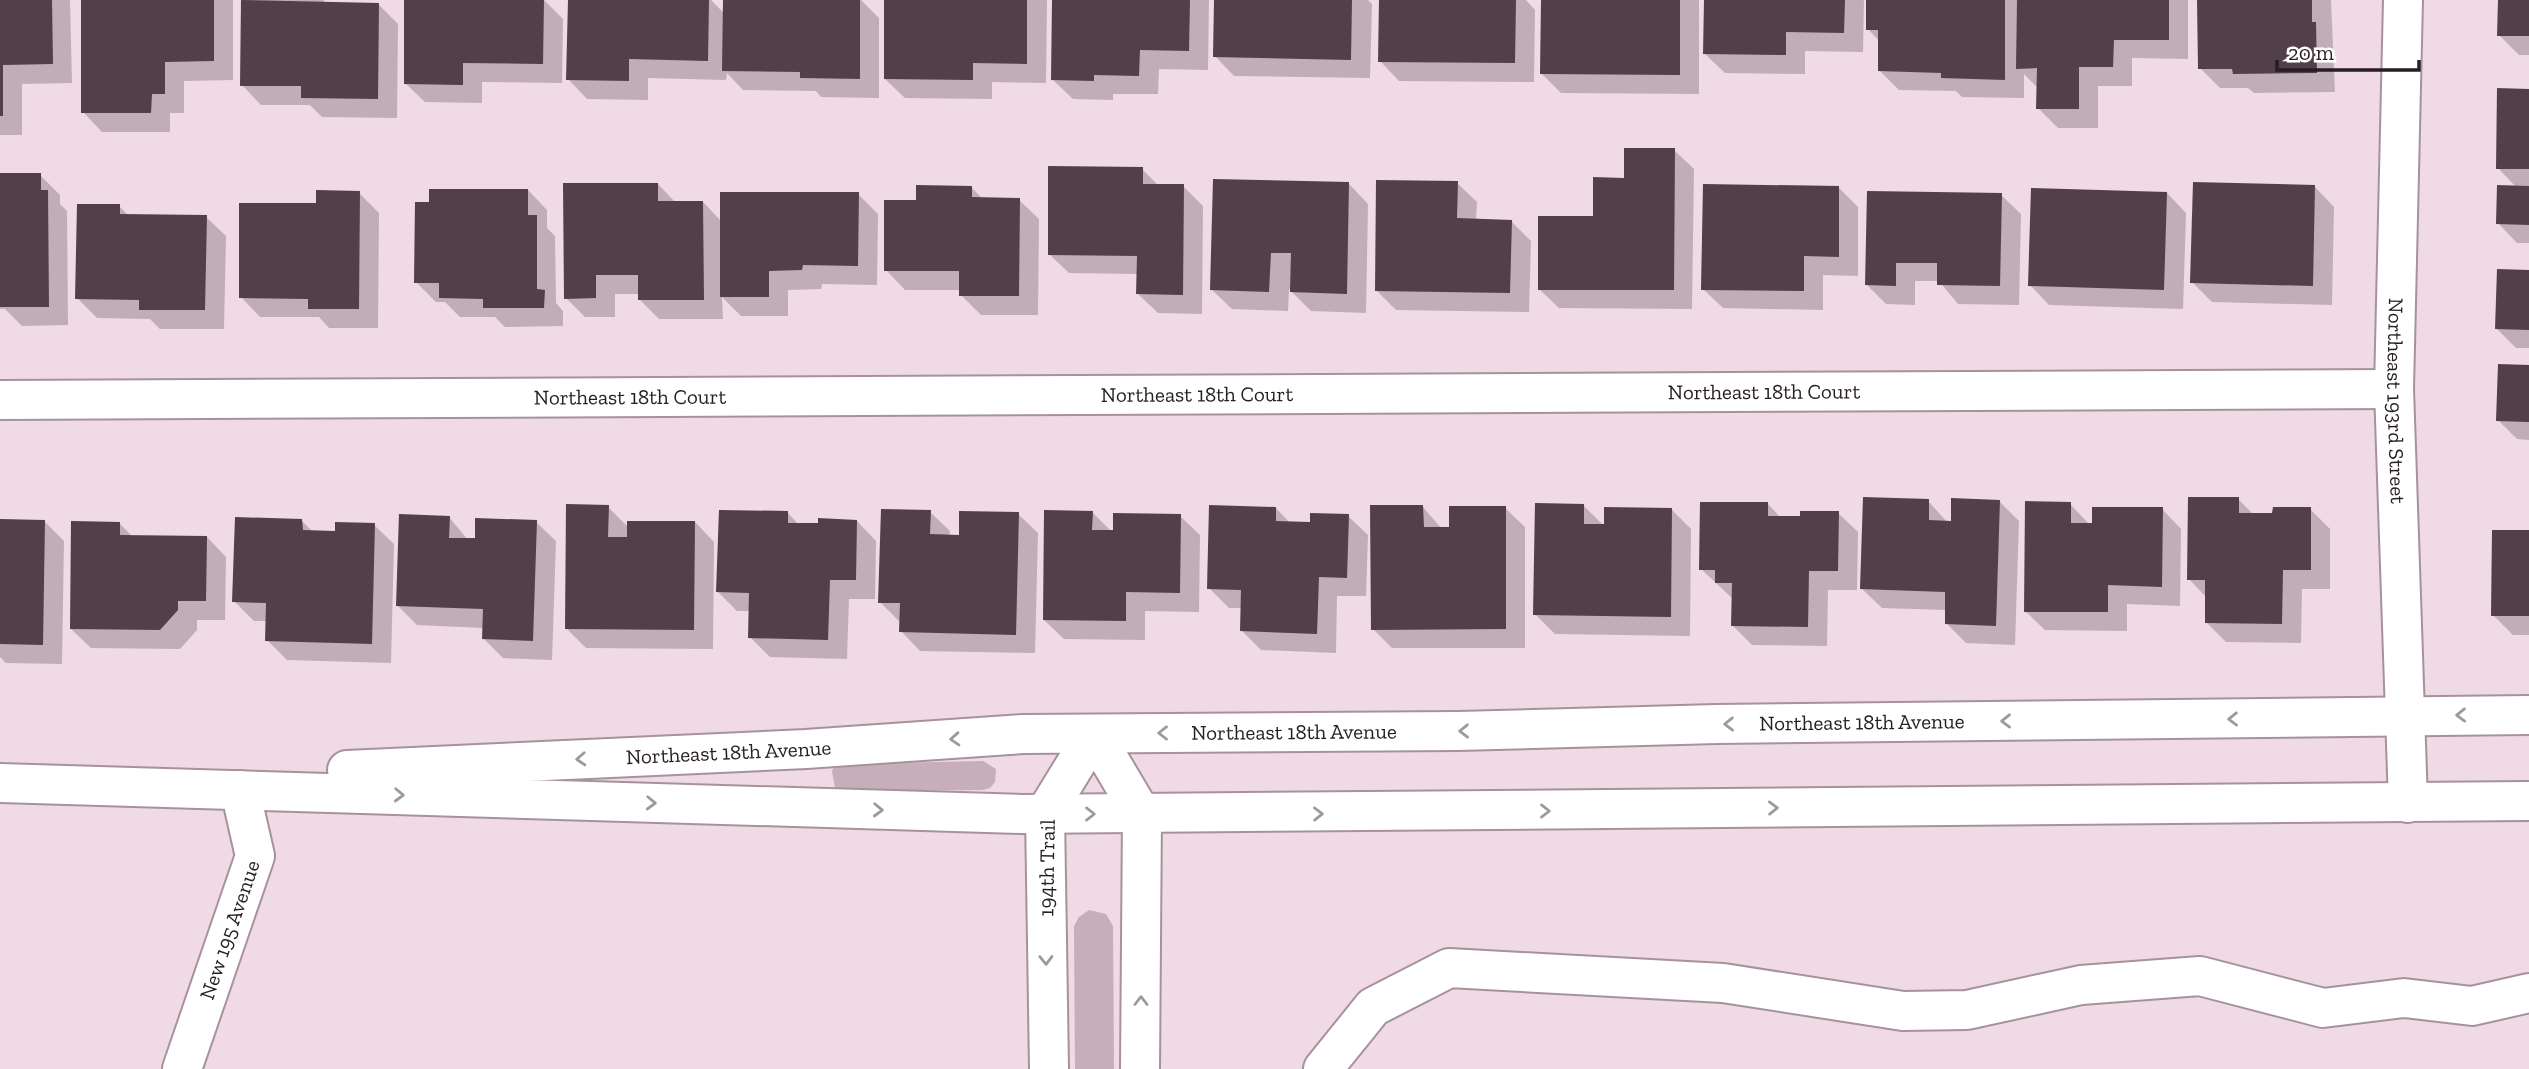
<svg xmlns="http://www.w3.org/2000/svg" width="2529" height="1069" viewBox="0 0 2529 1069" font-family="'Zilla Slab',serif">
	<rect width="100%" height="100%" fill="#efdae5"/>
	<g fill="#c6aebb">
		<polygon points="983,761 996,769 995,782 990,788 983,790 845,791 835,788 832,771 836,764"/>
		<polygon points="1089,910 1106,914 1113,926 1114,1069 1075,1069 1074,926 1079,917"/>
	</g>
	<g fill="#0003">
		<polygon points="0,0 70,0 72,83 22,84 22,135 0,135"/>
		<polygon points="83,0 233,0 233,80 184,81 184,113 170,113 170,132 102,132 83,112"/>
		<polygon points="242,0 323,0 328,5 379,5 398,24 397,118 322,117 310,105 261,105 242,85"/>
		<polygon points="406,0 544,0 563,19 562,83 482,82 482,103 425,102 405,83"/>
		<polygon points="569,0 711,0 724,13 724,0 861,0 879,18 879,98 821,97 816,91 743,90 727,73 726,80 648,78 648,100 587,99 568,79"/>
		<polygon points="886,0 1047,0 1046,83 992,82 992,99 905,98 885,79"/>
		<polygon points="1054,0 1209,0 1208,70 1159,69 1158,94 1113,94 1113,100 1073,99 1053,80"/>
		<polygon points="1216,0 1368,0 1372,4 1370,78 1234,76 1215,56"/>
		<polygon points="1381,0 1526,0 1535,10 1534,82 1399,81 1380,61"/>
		<polygon points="1542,0 1699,0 1699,94 1561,93 1542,74"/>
		<polygon points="1705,0 1864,0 1863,52 1805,51 1805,74 1725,73 1705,54"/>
		<polygon points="1868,0 2188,0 2188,59 2132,58 2132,86 2098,86 2098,128 2058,128 2038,108 2038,88 2024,74 2024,98 1962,97 1956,91 1899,90 1880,71 1880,42 1868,29"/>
		<polygon points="2199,0 2331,0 2335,92 2254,93 2248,88 2220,88 2200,68"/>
		<polygon points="2499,0 2529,0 2529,55 2519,55 2499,35"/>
		<polygon points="2529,91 2529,243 2517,243 2498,223 2516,187 2498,168"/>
		<polygon points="1674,150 1694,169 1692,309 1559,308 1539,289 1626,179"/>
		<polygon points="1142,169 1159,186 1183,186 1203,206 1202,314 1158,313 1138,294 1138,274 1069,273 1049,254"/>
		<polygon points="0,175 40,175 60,195 60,204 67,211 68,325 22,326 5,309 0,309"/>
		<polygon points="1457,183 1477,202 1476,220 1511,221 1531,241 1529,312 1396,310 1376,290"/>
		<polygon points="658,184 676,203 703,202 722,222 858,194 878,214 877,285 822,284 821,289 788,290 788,316 741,316 722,297 723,319 659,319 640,300 640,294 615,294 615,317 585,317 566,298"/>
		<polygon points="1349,184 1368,204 1366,313 1311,311 1289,289 1288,311 1232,309 1212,290"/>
		<polygon points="971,187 983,199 1019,200 1039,219 1038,315 981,315 961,295 961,290 905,290 886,270 918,202"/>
		<polygon points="2315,187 2334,207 2332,305 2212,302 2192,282"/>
		<polygon points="1839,188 1858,207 1858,276 1823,275 1823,310 1723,308 1703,289"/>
		<polygon points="528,190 547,210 547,228 555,236 556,303 563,311 563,326 505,327 495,317 460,317 445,302 436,302 416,282"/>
		<polygon points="359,193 379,213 378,328 329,328 319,317 260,317 241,297 317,205"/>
		<polygon points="1869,193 2001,195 2021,214 2019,305 1958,304 1939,281 1915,281 1915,305 1886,304 1867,285"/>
		<polygon points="2167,193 2186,213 2183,309 2049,305 2030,285"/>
		<polygon points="119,206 129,216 206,217 226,236 224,329 160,329 150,319 97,318 77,298"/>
		<polygon points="2529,272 2529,348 2516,348 2496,328"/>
		<polygon points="2529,367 2529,440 2517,439 2498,420"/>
		<polygon points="2238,499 2254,515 2310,509 2330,529 2330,589 2302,589 2301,643 2226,642 2207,623 2206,597 2189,579"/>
		<polygon points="1928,501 1948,523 1999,501 2019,521 2015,645 1966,643 1946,623 1947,610 1882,608 1862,589"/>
		<polygon points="1768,504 1781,518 1838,513 1858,532 1857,590 1828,590 1827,646 1752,645 1733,626 1733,599 1701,569"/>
		<polygon points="2070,504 2090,525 2162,509 2181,529 2180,606 2127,604 2127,631 2045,630 2025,611"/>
		<polygon points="1583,505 1605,527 1672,510 1691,529 1690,636 1555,634 1535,614"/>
		<polygon points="608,507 629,528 695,522 714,542 713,649 586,648 566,628"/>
		<polygon points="1423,507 1442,529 1451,529 1505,508 1525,527 1525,648 1392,648 1373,629"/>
		<polygon points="1276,508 1290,523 1311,524 1348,516 1368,535 1366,596 1337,596 1336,653 1261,650 1242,631 1242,608 1229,608 1209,588"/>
		<polygon points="930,512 950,531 949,537 960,537 1018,514 1038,533 1035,653 920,651 901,631 900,622 880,602"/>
		<polygon points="1092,512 1112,532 1180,516 1200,535 1199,612 1145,611 1145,640 1064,639 1044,620"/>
		<polygon points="788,513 799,525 857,521 876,541 875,599 849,599 847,659 770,657 750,637 751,611 737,611 718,592"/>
		<polygon points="449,517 468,540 536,522 556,541 552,660 503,658 484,639 484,628 417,625 398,606"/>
		<polygon points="0,521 45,522 64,541 62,664 6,663 0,657"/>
		<polygon points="302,521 313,532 337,533 374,525 394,544 391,663 287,660 267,640 268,621 254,621 234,601"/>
		<polygon points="120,524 133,537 207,537 226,557 225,620 197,620 197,630 180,649 91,648 71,629"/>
		<polygon points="2529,532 2529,635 2513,635 2493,615"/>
	</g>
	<g fill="#513f49">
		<polygon points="0,0 52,0 53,64 3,65 3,116 0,116"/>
		<polygon points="81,0 214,0 214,61 165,62 165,94 152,94 151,113 81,113"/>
		<polygon points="241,0 379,3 378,99 301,98 301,86 240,86"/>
		<polygon points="404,0 544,0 543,64 463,63 463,85 404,84"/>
		<polygon points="568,0 709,0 708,61 629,59 629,81 566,80"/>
		<polygon points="723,0 860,0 860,79 800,78 800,72 722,71"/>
		<polygon points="884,0 1027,0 1027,64 973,63 973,80 884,79"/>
		<polygon points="1052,0 1190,0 1189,51 1140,50 1139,76 1094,75 1094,81 1051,80"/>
		<polygon points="1214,0 1352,0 1351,60 1213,57"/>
		<polygon points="1379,0 1516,0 1515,63 1378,62"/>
		<polygon points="1541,0 1680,0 1680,75 1540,74"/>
		<polygon points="1704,0 1845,0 1844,33 1786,32 1786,55 1703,54"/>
		<polygon points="1866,0 2005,0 2005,80 1941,78 1941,73 1878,71 1878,30 1866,30"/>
		<polygon points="2017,0 2169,0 2169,40 2114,40 2113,67 2079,67 2079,109 2036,109 2037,68 2016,69"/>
		<polygon points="2197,0 2312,0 2312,22 2316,22 2317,73 2233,74 2232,69 2198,69"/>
		<polygon points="2498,0 2529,0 2529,36 2497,36"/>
		<polygon points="2497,88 2529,89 2529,169 2496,169"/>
		<polygon points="1624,148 1675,148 1674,290 1538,290 1538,216 1593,216 1593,177 1624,178"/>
		<polygon points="1048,166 1143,167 1143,184 1184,184 1183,295 1136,294 1137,256 1048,255"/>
		<polygon points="0,173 41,173 41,190 48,190 49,307 0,307"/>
		<polygon points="1213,179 1349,182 1347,294 1290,292 1291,253 1271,253 1269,292 1210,290"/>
		<polygon points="1376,180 1458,181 1457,218 1512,220 1510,293 1375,291"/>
		<polygon points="2193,182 2315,185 2313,286 2190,283"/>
		<polygon points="563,183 658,183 658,201 703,201 704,300 638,300 638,275 596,275 596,298 564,299"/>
		<polygon points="1703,184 1839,186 1839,257 1804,256 1804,291 1701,290"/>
		<polygon points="916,185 972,186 972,197 1020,198 1019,296 959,296 959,271 884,271 884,200 916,200"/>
		<polygon points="2497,185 2529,186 2529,225 2496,224"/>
		<polygon points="2031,188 2167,192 2164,290 2028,286"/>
		<polygon points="429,189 528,189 528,215 537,215 537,289 545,290 544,308 483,308 483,299 439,298 439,283 414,283 415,202 429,202"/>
		<polygon points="316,190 360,191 359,309 308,309 308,299 239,298 239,203 316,203"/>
		<polygon points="1867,191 2002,193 2000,286 1937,285 1937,263 1896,263 1896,286 1865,285"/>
		<polygon points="720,192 859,192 858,266 803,265 802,270 769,271 769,297 720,297"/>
		<polygon points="77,204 120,204 120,214 207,215 205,310 139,310 139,300 75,299"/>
		<polygon points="2497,269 2529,270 2529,330 2495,329"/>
		<polygon points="2498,364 2529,365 2529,422 2496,421"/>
		<polygon points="1863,497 1929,499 1929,520 1951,521 1951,498 2000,500 1996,626 1945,624 1945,592 1860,589"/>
		<polygon points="2188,497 2239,497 2239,513 2272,513 2273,507 2311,507 2311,570 2283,570 2282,624 2205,623 2205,580 2187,580"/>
		<polygon points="2025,501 2071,502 2071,523 2092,523 2092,507 2163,507 2162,587 2108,585 2108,612 2024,612"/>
		<polygon points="1700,502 1768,502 1768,516 1800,516 1800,511 1839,511 1838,571 1809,571 1808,627 1731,626 1732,583 1715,583 1715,570 1699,570"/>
		<polygon points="1535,503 1584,504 1584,524 1604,524 1604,507 1672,508 1671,617 1533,615"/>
		<polygon points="566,504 609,505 608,537 627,537 627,521 695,521 694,630 565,629"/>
		<polygon points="1209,505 1276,507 1276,521 1310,522 1310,513 1349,514 1347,578 1319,577 1317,634 1240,631 1241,590 1207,589"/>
		<polygon points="1370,505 1423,505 1424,527 1449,527 1449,506 1506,506 1506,629 1371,630"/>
		<polygon points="881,509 931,510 930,534 959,535 959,511 1019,512 1016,635 899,632 900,603 878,603"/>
		<polygon points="719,510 788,511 788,523 818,523 818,518 857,520 856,580 830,580 828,640 748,638 749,593 716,592"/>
		<polygon points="1044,510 1093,511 1092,530 1113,530 1113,513 1181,514 1180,593 1126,592 1126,621 1043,620"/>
		<polygon points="399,514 450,516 449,538 475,538 475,518 537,520 533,641 482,639 483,609 396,606"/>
		<polygon points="235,517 302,519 303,530 335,531 335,522 375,523 372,644 265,641 266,603 232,602"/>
		<polygon points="0,519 45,520 43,645 0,644"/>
		<polygon points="71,521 120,522 120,535 207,536 206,601 178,601 178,610 160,630 70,629"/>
		<polygon points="2492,530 2529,530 2529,616 2491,616"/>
	</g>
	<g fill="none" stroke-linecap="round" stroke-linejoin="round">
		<g stroke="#a6929d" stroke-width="42">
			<g id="minor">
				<path id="s1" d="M 2403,0 L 2394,389 L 2408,803"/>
				<path id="s2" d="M 0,400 L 2394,389"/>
				<polyline points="1094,734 1142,815 1140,1069"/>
				<path id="s3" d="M 347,770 L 806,749 L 1023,734 L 1458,731 L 1717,724 L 2529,715"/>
				<polyline points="0,783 1022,814 2529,801"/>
				<path id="s4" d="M 182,1069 L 255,856 L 240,790"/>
				<polyline points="1049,1069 1045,814 1094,734"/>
				<polyline points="1323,1069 1373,1007 1449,968 1723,983 1903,1011 1967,1010 2081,985 2200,976 2323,1008 2404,998 2472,1006 2529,993"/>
			</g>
		</g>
		<use href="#minor" stroke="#fff" stroke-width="38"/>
	</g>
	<defs><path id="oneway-chevron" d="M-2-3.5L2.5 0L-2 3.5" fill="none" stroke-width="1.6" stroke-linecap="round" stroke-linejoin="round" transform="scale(1.75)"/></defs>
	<g stroke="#9d9a9c">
		<use href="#oneway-chevron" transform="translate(2461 715) rotate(179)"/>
		<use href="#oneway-chevron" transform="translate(2233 719) rotate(179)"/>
		<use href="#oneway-chevron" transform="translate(2006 721) rotate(179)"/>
		<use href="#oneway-chevron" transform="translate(1729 724) rotate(179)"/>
		<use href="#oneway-chevron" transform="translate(1464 731) rotate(179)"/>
		<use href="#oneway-chevron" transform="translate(1163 733) rotate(180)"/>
		<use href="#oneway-chevron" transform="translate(955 739) rotate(176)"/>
		<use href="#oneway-chevron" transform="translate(581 759) rotate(177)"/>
		<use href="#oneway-chevron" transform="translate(399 795) rotate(2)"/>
		<use href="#oneway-chevron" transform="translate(651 803) rotate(2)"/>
		<use href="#oneway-chevron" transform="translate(1773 808) rotate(-1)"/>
		<use href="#oneway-chevron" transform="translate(878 810) rotate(2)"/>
		<use href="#oneway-chevron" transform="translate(1545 811)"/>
		<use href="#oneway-chevron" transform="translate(1090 814)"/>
		<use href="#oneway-chevron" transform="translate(1318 814) rotate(-1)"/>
		<use href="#oneway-chevron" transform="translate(1046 960) rotate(89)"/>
		<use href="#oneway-chevron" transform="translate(1141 1001) rotate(-90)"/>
	</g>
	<g text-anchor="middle" stroke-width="7" stroke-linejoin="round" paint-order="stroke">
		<g font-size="21" fill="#261e23" stroke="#fff">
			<text dy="7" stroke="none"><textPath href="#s2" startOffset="1764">Northeast 18th Court</textPath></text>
			<text dy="7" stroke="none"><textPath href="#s2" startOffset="1197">Northeast 18th Court</textPath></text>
			<text dy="7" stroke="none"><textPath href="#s2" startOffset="630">Northeast 18th Court</textPath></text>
			<text dy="7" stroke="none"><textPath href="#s1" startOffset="401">Northeast 193rd Street</textPath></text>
			<text dy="7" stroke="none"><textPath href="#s3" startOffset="1516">Northeast 18th Avenue</textPath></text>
			<text dy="7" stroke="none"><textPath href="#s3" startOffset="948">Northeast 18th Avenue</textPath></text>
			<text dy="7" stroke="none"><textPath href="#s3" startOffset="382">Northeast 18th Avenue</textPath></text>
			<text transform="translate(1047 868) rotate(-89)" y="7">194th Trail</text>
			<text dy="7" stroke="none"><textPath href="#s4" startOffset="147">New 195 Avenue</textPath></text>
		</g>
	</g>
	<path d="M2277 60v10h142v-10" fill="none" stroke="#261e23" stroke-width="3.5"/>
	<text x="2288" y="60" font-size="21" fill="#261e23" stroke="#ffffff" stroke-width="5" paint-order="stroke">20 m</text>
</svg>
